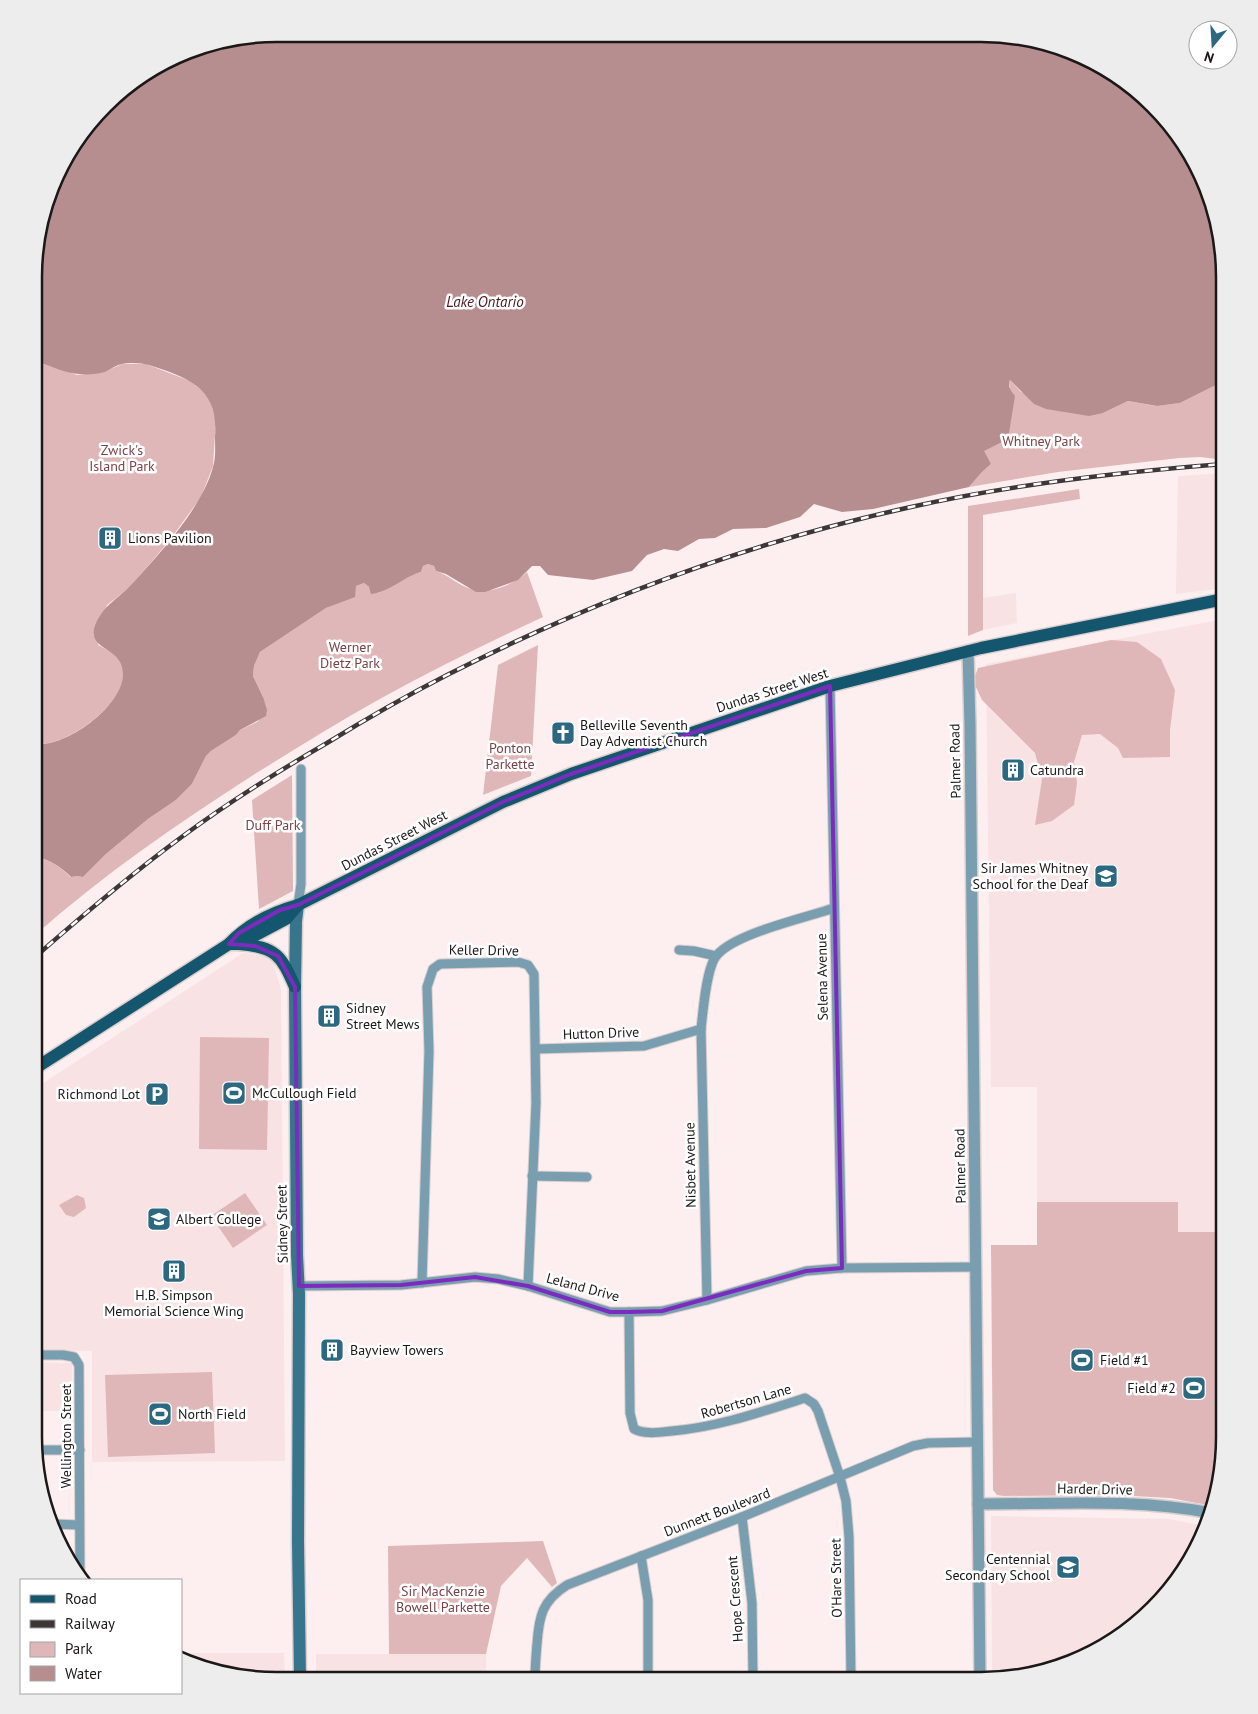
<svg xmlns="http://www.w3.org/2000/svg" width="1258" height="1714" viewBox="0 0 1258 1714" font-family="'PT Sans',sans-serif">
	<rect width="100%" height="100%" fill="#fdefef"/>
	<g fill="#f9e2e3">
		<polygon points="1224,473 1224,588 1176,594 1178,476"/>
		<polygon points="1016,593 1017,623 983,630 983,598"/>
		<polygon points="1224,619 1224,1232 1178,1232 1178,1202 1037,1202 1037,1087 991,1087 986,664"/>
		<polygon points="243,953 272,957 281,990 285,1461 92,1462 92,1351 34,1350 34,1089"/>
		<polygon points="34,1362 72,1363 71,1411 34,1411"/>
		<polygon points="991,1516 1169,1519 1206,1526 1183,1572 1142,1620 1089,1655 992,1678"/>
		<polygon points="181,1653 284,1653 285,1678 246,1678 184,1662 181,1660"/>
		<polygon points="316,1654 486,1654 486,1679 316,1678"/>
	</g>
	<g fill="#e0b7b9">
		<path d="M 36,361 L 77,375 L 104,372 L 122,364 L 146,364 L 190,381 L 208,395 L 216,420 L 213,466 L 201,497 L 169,541 L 130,587 L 107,605 L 98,645 C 107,650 119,654 122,664 C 134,699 67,748 35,744 Z"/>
		<polygon points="1010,380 1021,392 1103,413 1128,401 1156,406 1180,403 1224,381 1224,457 1216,459 1200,457 1179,458 1058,472 969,487 982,472 991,464 983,452 1010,389 1009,383"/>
		<polygon points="1079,489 1080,499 983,515 983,630 968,636 968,506"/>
		<path d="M 428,564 L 434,566 L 436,571 C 448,575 457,584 468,588 C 488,595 512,586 527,572 L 543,617 C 487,643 432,670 378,700 C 337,723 297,748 258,772 C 180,822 104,874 35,935 L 35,856 C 50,860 60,866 70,877 L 77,876 L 83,877 L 106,854 L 148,819 L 176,800 L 192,784 L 206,756 L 211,751 L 236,735 L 240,730 L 257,722 L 261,718 L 263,697 L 253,676 L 254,666 L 260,652 L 326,608 L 340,602 L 356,586 L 364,583 L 376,593 L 381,592 L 414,574 L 421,572 L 423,566 Z"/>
		<polygon points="1111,640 1137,642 1161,659 1175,690 1170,730 1170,757 1123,758 1118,748 1100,734 1082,735 1074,762 1077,783 1074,805 1052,821 1035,825 1042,779 1035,753 982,700 973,681 978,668"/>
		<polygon points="538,645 531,776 483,795 498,665"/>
		<polygon points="292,775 293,891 259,909 252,800"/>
		<polygon points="200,1037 269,1038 267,1150 199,1149"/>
		<polygon points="245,1193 267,1225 233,1248 211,1216"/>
		<polygon points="77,1195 84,1198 86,1208 74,1217 66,1215 59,1205"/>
		<polygon points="1037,1202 1178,1202 1178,1232 1224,1232 1224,1453 1213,1506 1170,1498 1115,1495 1004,1496 997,1495 993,1490 991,1245 1037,1245"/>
		<polygon points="212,1372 215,1453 108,1457 105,1375"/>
		<polygon points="543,1541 557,1583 552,1587 527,1558 501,1586 486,1654 389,1654 388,1546"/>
	</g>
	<path fill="#b68e90" d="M 277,34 L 1013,36 L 1116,75 L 1164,117 L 1199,169 L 1224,277 L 1224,381 L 1180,403 L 1157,406 L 1128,401 L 1103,413 L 1089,416 L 1046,409 L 1034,404 L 1010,380 C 1007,386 1011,391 1015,396 L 1008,439 L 984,451 L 991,464 L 982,472 L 969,487 L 873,509 L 842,512 L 814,504 L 800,517 L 766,528 L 733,529 L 715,538 L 699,539 L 678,551 L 664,549 L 647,555 L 632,571 L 593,580 L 548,575 L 540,566 L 532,566 L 518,580 L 485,592 L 476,592 L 446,574 L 436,571 L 434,566 L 428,564 L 423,566 L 421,572 C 403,577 390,592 371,594 L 369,587 L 364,583 L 356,586 L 355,597 L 326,608 L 260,652 L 254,666 L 253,676 L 263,697 L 267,710 L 266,716 L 240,730 L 236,735 L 211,751 L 206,756 L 192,784 L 176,800 L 148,819 L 106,854 L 83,877 L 77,876 L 71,877 C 60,866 50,860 35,856 L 35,744 C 66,748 123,706 123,674 C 123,645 84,652 96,623 C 105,604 119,598 132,584 C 160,553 202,508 213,467 C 216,458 215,446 215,437 C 219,388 189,378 149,365 C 142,363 130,362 122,364 C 116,365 111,369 105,372 C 98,374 87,375 79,374 C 67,374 48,365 36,361 L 36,245 L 66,156 L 117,94 L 199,47 Z"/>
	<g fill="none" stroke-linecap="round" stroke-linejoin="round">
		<g stroke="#d9cdcd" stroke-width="11">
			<g id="minor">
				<polyline points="830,686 842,1268"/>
				<polyline points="298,905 301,884 301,769"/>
				<polyline points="679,950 694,951 716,956"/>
				<polyline points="536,1049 644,1046 701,1029"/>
				<polyline points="532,1176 587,1177"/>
				<polyline points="422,1283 429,1051 427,987 433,969 440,964 518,962 528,965 534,974 536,1103 528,1286"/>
				<polyline points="299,1286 401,1285 475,1277 498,1279 528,1286 610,1312 629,1312 662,1311 707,1300 806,1271 842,1268 976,1267"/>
				<path d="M 707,1300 L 701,1029 C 703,1013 706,967 717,955 C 736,933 805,918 834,908"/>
				<path d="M 629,1312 L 630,1413 L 634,1429 C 646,1435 660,1432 672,1431 C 718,1427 761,1412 805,1398 L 814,1404 L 818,1411 L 840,1477 L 846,1501 L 849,1537 L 851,1680"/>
				<polyline points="34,1355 63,1355 74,1357 79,1365 80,1576"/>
				<polyline points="37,1450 80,1450"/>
				<polyline points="742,1517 752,1603 753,1680"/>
				<polyline points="54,1524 79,1525"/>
				<polyline points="641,1556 648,1600 648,1679"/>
				<path d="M 535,1679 C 535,1667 536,1656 537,1644 C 539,1616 542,1601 567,1585 L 742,1517 L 913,1446 L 928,1443 L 978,1442"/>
			</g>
		</g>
		<g stroke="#d9cdcd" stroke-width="14">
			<g id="tertiary">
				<polyline points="968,651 970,725 980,1680"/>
				<path d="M 978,1504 C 1056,1504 1135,1498 1212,1513"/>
			</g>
		</g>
		<g stroke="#d9cdcd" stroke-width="15">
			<polyline id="secondary" points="298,905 296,921 295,987 297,1255 299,1294 298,1541 300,1678"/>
		</g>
		<g stroke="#d9cdcd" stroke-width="15">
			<g id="primary">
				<polyline points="229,944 239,944 286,919 298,905"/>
				<path d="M 239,944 C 276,947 281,955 295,987"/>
				<path d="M 34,1069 L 229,944 C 247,925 273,912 298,905 L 503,802 L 571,774 L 830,686 L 981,648 L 1224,599"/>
			</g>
		</g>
		<use href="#minor" stroke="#789eaf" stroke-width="9"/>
		<use href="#tertiary" stroke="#789eaf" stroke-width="11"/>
		<use href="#secondary" stroke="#37758d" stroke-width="12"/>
		<use href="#primary" stroke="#13566d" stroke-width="12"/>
		<g stroke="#3d3737" stroke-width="4.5">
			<path id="rail" d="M 35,957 C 83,915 131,874 183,836 C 229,802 277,772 327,743 C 366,719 406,696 447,675 C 594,600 750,542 911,507 C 1014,484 1119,472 1224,464"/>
		</g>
		<use href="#rail" stroke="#fff" stroke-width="2.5" stroke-dasharray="8" stroke-linecap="butt"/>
	</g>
	<path fill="none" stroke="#7b2cbf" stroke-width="4" stroke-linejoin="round" d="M 830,686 L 842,1268 L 806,1271 L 662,1311 L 629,1312 L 610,1312 L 528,1286 L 475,1277 L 401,1285 L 299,1286 L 295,987 L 278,956 L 255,946 L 229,944 L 239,933 L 280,910 L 298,905 L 503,802 L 571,774 Z"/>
	<defs>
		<g id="building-square" transform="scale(1.25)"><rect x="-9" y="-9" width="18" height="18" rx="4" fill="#2c6880" stroke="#fff"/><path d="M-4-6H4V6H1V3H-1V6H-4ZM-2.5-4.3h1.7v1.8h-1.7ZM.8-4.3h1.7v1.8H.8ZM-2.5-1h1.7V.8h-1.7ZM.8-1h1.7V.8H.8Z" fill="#fff"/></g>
		<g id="church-square" transform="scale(1.25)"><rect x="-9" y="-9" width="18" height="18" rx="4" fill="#2c6880" stroke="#fff"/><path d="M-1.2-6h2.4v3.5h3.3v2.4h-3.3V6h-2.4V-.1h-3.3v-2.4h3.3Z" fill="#fff"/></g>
		<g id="school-square" transform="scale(1.25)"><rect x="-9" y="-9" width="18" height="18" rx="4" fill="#2c6880" stroke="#fff"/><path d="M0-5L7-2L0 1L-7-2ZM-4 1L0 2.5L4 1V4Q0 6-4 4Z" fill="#fff"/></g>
		<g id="stadium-square" transform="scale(1.25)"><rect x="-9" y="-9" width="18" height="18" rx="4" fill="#2c6880" stroke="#fff"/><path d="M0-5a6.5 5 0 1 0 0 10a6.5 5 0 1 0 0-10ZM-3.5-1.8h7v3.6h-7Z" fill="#fff"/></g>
		<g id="parking-square" transform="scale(1.25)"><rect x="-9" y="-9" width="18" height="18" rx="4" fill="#2c6880" stroke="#fff"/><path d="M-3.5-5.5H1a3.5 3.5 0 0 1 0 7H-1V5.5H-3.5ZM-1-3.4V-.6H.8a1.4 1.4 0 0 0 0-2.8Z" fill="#fff"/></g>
	</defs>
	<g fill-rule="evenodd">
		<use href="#building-square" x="110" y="538"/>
		<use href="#church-square" x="563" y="733"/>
		<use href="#building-square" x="1013" y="770"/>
		<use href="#school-square" x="1106" y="876"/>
		<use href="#building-square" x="329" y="1016"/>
		<use href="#stadium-square" x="234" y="1093"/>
		<use href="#parking-square" x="157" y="1094"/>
		<use href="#school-square" x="159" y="1219"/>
		<use href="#building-square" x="174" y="1271"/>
		<use href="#building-square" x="332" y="1350"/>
		<use href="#stadium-square" x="1082" y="1360"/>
		<use href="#stadium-square" x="1194" y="1388"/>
		<use href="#stadium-square" x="160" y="1414"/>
		<use href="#school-square" x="1068" y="1567"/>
	</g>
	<g text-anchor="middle" stroke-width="5" stroke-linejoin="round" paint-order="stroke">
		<g font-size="14" fill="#7b4247" stroke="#fff">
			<text x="1041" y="446">Whitney Park</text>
			<text x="122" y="455">Zwick's<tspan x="122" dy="16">Island Park</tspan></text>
			<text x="350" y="652">Werner<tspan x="350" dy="16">Dietz Park</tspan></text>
			<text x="510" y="753">Ponton<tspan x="510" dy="16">Parkette</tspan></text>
			<text x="273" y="830">Duff Park</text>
			<text x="443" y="1596">Sir MacKenzie<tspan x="443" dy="16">Bowell Parkette</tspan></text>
		</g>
		<g font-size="14" fill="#1c1818" stroke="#fff" text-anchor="start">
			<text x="128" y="543">Lions Pavilion</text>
			<text x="580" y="730">Belleville Seventh<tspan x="580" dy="16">Day Adventist Church</tspan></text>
			<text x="1030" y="775">Catundra</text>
			<text x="1088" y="873" text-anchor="end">Sir James Whitney<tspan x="1088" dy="16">School for the Deaf</tspan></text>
			<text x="346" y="1013">Sidney<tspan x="346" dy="16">Street Mews</tspan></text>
			<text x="252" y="1098">McCullough Field</text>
			<text x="140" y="1099" text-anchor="end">Richmond Lot</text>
			<text x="176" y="1224">Albert College</text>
			<text x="174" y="1300" text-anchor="middle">H.B. Simpson<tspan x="174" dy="16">Memorial Science Wing</tspan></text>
			<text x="350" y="1355">Bayview Towers</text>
			<text x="1100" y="1365">Field #1</text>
			<text x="1176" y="1393" text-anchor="end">Field #2</text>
			<text x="178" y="1419">North Field</text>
			<text x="1050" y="1564" text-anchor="end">Centennial<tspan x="1050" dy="16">Secondary School</tspan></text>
		</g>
		<g font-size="14" fill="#1c1818" stroke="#fff">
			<text transform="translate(772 690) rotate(-18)" y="5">Dundas Street West</text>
			<text transform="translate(955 761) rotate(-91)" y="5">Palmer Road</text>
			<text transform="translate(394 840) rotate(-27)" y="5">Dundas Street West</text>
			<text transform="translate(484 950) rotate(1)" y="5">Keller Drive</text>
			<text transform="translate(822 977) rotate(-91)" y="5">Selena Avenue</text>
			<text transform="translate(601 1033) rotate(-2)" y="5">Hutton Drive</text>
			<text transform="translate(690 1165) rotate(-91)" y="5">Nisbet Avenue</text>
			<text transform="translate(960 1166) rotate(-91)" y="5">Palmer Road</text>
			<text transform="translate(282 1224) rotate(-91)" y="5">Sidney Street</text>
			<text transform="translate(583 1287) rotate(15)" y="5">Leland Drive</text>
			<text transform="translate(746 1401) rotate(-16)" y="5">Robertson Lane</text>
			<text transform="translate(66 1436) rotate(-90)" y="5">Wellington Street</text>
			<text transform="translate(1095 1489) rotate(1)" y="5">Harder Drive</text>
			<text transform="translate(717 1512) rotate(-21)" y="5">Dunnett Boulevard</text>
			<text transform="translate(836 1578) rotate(-91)" y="5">O'Hare Street</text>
			<text transform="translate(735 1599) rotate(-94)" y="5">Hope Crescent</text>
		</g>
		<g font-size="15" font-style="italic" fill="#4c171f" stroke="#fff">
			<text x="485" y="307">Lake Ontario</text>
		</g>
	</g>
	<path d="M0 0H1258V1714H0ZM277 42H981A235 235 0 0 1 1216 277V1437A235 235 0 0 1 981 1672H277A235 235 0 0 1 42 1437V277A235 235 0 0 1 277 42Z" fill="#ededed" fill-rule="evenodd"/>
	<path fill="none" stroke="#1c1818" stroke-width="2.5" d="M277 42H981A235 235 0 0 1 1216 277V1437A235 235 0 0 1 981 1672H277A235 235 0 0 1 42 1437V277A235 235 0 0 1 277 42Z"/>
	<rect x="20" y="1579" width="162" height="115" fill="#ffffff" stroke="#a4a3a3"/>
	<rect x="30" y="1595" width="25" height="8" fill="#13566d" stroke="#a4a3a3"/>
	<text x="65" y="1604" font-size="15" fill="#1c1818">Road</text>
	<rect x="30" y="1620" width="25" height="8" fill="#3d3737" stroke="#a4a3a3"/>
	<text x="65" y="1629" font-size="15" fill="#1c1818">Railway</text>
	<rect x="30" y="1642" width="25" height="15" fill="#e0b7b9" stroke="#a4a3a3"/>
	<text x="65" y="1654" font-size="15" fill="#1c1818">Park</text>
	<rect x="30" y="1666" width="25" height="15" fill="#b68e90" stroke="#a4a3a3"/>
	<text x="65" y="1679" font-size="15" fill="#1c1818">Water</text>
	<g transform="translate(1213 45) rotate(198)"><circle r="24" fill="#ffffff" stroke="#a4a3a3"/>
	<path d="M0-4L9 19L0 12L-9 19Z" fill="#2c6880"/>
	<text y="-8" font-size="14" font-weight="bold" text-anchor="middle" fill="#1c1818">N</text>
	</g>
</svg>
